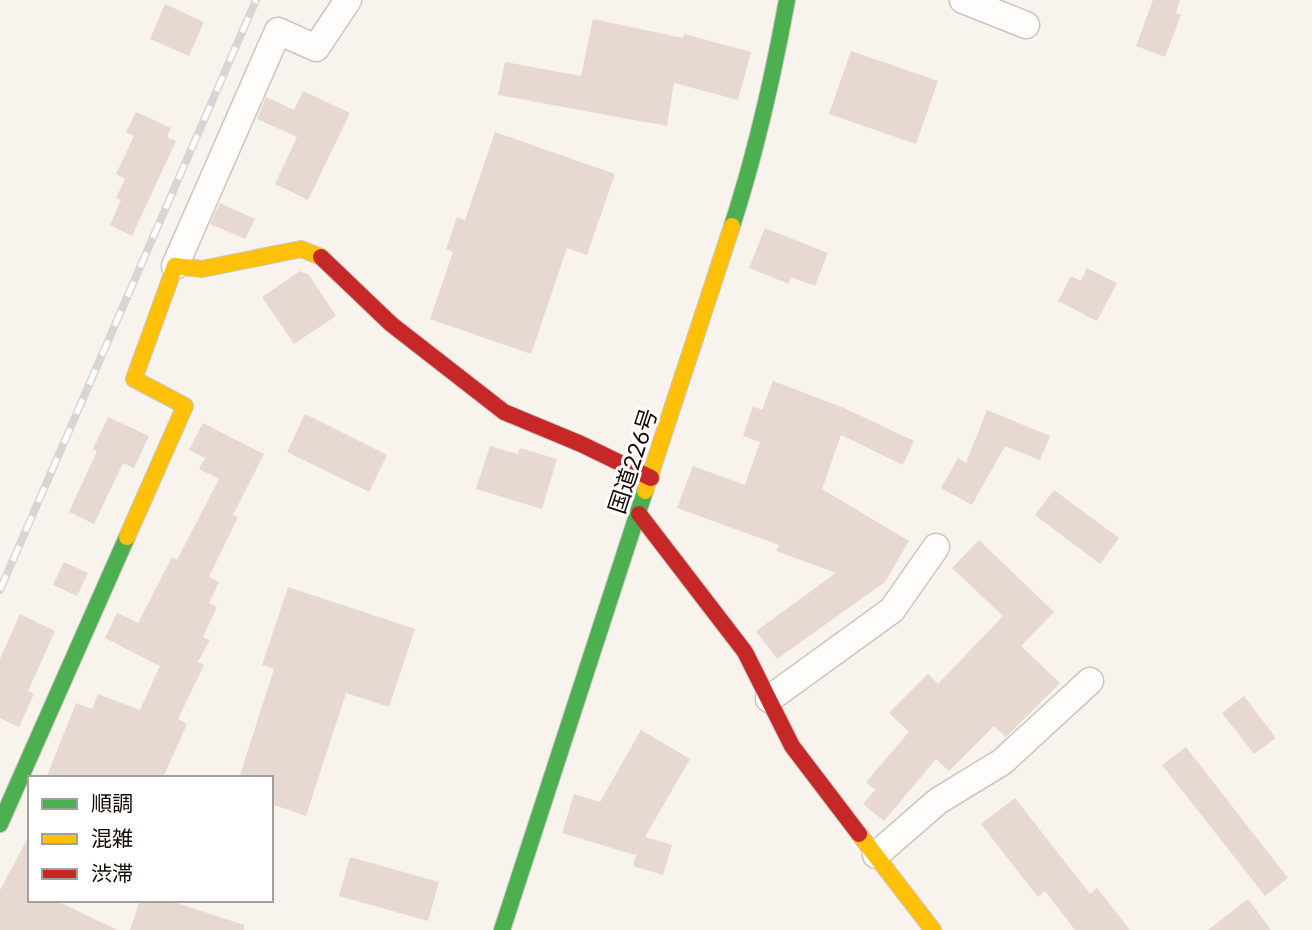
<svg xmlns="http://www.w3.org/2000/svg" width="1312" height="930" viewBox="0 0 1312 930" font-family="Lato,'Noto Sans JP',sans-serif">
	<rect width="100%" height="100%" fill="#f9f3ee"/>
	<g fill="#e7d9d1">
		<polygon points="1153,0 1180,0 1176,13 1181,15 1165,57 1136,46"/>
		<polygon points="165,4 204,22 189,56 150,39"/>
		<polygon points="593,19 683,38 684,34 751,52 738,100 674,83 667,126 498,95 505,62 581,76"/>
		<polygon points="851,51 938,81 916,144 829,114"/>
		<polygon points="303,91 350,113 308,200 275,184 297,137 257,119 266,97 294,110"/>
		<polygon points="136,112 171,128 167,137 176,141 132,236 110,225 121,200 116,198 125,179 116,174 134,136 126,132"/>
		<polygon points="495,132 615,174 587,255 567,248 531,354 430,319 453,252 446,249 457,217 465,220"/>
		<polygon points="220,203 255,219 245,239 210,224"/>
		<polygon points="765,228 828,253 815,286 791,277 789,284 749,268"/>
		<polygon points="1087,268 1117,283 1097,321 1058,301 1071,276 1081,281"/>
		<polygon points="300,271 309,275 336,316 294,344 262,297"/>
		<polygon points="773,381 842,407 914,441 903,465 841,435 822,489 909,541 885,582 777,659 756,631 836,573 776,551 779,545 677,508 693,466 745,485 760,442 743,436 753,406 762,410"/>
		<polygon points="987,410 1050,436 1040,460 1005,446 972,505 941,488 958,458 966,463"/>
		<polygon points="305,414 387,455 369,492 287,452"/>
		<polygon points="108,417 149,436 134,468 123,463 94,524 69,512 97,451 93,449"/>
		<polygon points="203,423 264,454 233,515 238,517 209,577 219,582 209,603 217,607 203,637 210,640 198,662 204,665 178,719 187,724 163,778 46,778 76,703 92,709 98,694 140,710 160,666 105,638 117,613 138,623 172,557 177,560 219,479 199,469 205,458 189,450"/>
		<polygon points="490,446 518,454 520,448 557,459 542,509 476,489"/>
		<polygon points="1054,490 1119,538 1100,564 1035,515"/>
		<polygon points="979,540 1054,612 1021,646 1060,683 1006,737 994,726 949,771 936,759 884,821 863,804 875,790 866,782 909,732 889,713 928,674 938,684 1003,616 952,568"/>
		<polygon points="64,562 88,573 77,596 53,585"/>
		<polygon points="288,587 415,629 389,707 346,693 306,816 271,804 271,778 239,778 274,669 262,665"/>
		<polygon points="20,614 55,631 28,691 34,694 19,727 0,718 0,659"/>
		<polygon points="1244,696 1276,738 1254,754 1222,713"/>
		<polygon points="641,730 690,759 645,837 672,845 663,875 633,866 638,848 635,855 562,833 574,794 600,802"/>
		<polygon points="1186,747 1288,878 1265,896 1162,765"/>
		<polygon points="1015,798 1090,894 1097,888 1130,930 1075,930 1045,891 1038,897 981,824"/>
		<polygon points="30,834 30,900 55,900 117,930 0,930 0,890"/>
		<polygon points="350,857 439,882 428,921 339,896"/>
		<polygon points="1248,899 1271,930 1208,930"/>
		<polygon points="140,900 168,900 244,925 244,930 130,930"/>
	</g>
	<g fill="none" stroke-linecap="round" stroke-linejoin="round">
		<g stroke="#ccc5bf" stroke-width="29">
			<g id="street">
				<polyline points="963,0 1026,25"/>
				<polyline points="175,266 278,31 316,48 348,0"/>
				<polyline points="769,699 892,610 936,547"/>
				<polyline points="876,855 938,801 1002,762 1090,681"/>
			</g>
		</g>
		<g stroke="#ccc5bf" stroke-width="18">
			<g id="fast">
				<path d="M 732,226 C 756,152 773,77 787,0"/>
				<polyline points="0,824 127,537"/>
				<polyline points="502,930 645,491"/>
			</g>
		</g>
		<g stroke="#ccc5bf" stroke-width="18">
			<g id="slow">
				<polyline points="645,491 732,226"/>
				<polyline points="127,537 185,406 134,379 175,266 202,269 301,249 321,257"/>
				<polyline points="859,834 933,930"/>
			</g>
		</g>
		<g stroke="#ccc5bf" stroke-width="18">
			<g id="jam">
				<polyline points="321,257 391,324 504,412 581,444 651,478"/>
				<polyline points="639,514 745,652 792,746 859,834"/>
			</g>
		</g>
		<use href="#street" stroke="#fefdfc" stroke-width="26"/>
		<use href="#fast" stroke="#4caf50" stroke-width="16"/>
		<use href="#slow" stroke="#ffc107" stroke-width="16"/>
		<use href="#jam" stroke="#c62828" stroke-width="16"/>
		<g stroke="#d8d6d4" stroke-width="8">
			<polyline id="rail" points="0,590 256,0"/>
		</g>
		<use href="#rail" stroke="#fff" stroke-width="5" stroke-dasharray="16" stroke-linecap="butt"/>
	</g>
	<g text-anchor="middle" stroke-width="6" stroke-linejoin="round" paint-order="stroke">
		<g font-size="23" fill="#140c05" stroke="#fff">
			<text transform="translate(633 461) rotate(-72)" y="8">国道226号</text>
		</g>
	</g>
	<rect x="28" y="776" width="245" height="126" fill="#ffffff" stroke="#a19e9b" stroke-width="2"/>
	<rect x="42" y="799" width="35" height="10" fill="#4caf50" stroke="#a19e9b" stroke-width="2"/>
	<text x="91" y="811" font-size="21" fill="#140c05">順調</text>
	<rect x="42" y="834" width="35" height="10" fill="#ffc107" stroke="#a19e9b" stroke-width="2"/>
	<text x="91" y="846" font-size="21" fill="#140c05">混雑</text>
	<rect x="42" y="869" width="35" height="10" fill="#c62828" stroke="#a19e9b" stroke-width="2"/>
	<text x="91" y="881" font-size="21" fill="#140c05">渋滞</text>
</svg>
